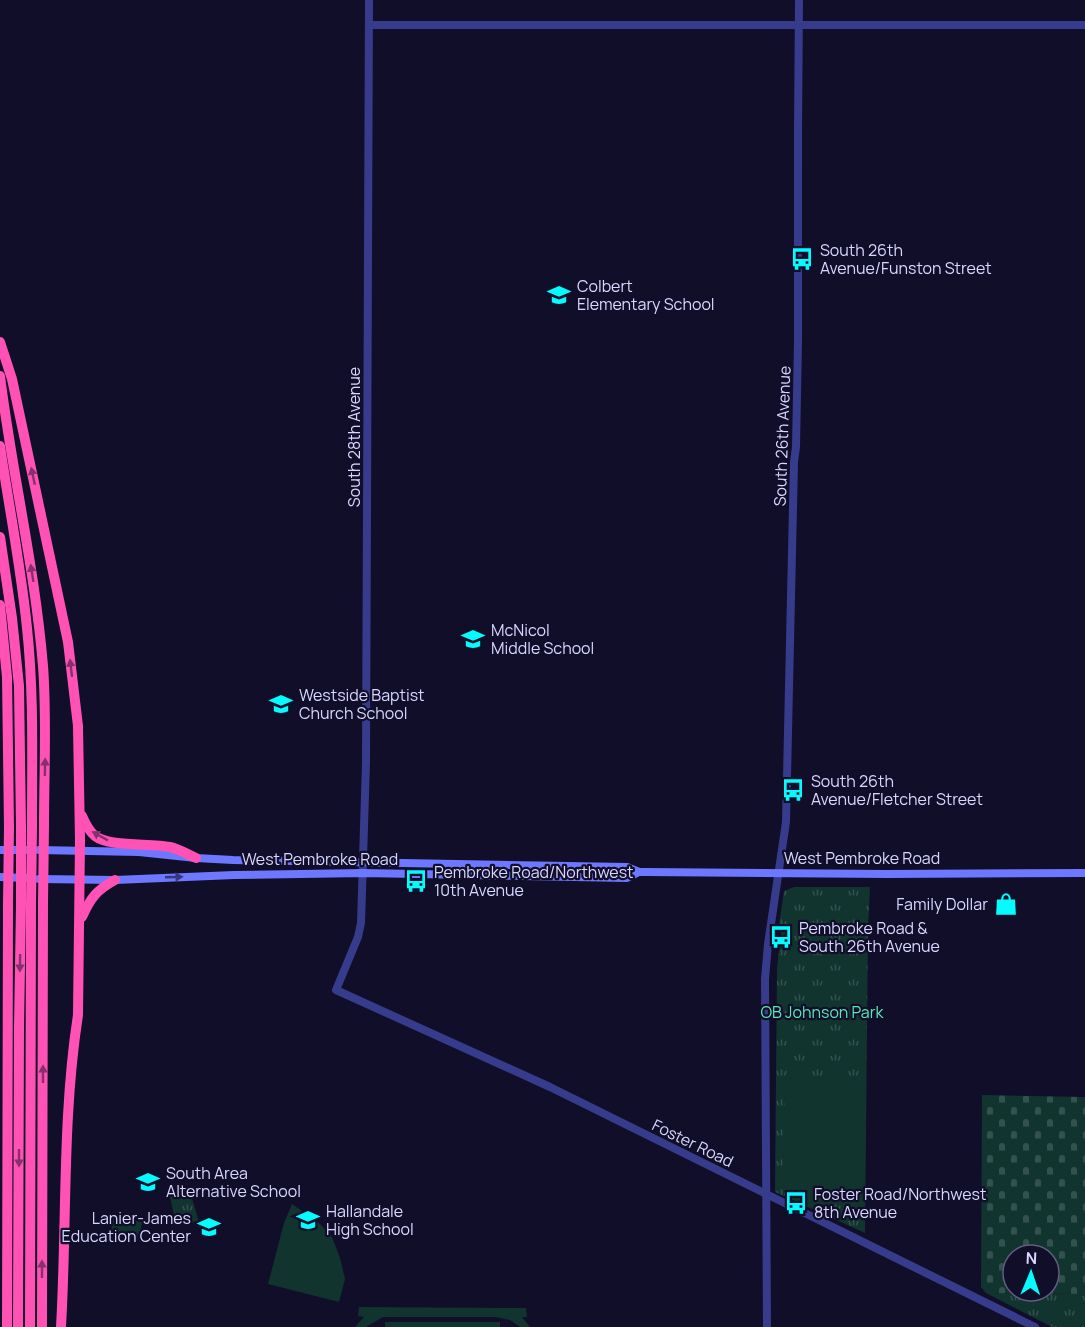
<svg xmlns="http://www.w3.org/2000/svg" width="1085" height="1327" viewBox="0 0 1085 1327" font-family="Manrope,sans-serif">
	<defs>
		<pattern id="grass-tufts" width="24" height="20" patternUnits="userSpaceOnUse" patternTransform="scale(1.5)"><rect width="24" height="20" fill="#11342f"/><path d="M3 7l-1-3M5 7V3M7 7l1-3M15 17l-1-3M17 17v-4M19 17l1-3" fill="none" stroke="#33514e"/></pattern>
		<pattern id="cemetery-stones" width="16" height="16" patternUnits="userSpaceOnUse" patternTransform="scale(1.5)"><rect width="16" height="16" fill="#11342f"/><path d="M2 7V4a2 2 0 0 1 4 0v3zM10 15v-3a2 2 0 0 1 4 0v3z" fill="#33514e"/></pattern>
	</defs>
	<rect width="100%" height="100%" fill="#110e29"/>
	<g fill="url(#grass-tufts)">
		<polygon points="794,887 870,887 868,929 865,1233 775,1192 777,968 781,933 779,925 784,891"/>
		<polygon points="190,1192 199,1222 188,1224 186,1214 174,1216 170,1196"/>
		<polygon points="986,1293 1085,1294 1085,1327 1052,1327"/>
	</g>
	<path fill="url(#cemetery-stones)" fill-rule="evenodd" d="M 982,1095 L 1085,1097 L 1085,1294 L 986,1293 L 981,1287 ZM 1013,1255 L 1049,1255 L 1049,1291 L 1013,1291 Z"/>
	<g fill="#11342f">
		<polygon points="785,1078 859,1079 859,1197 793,1197 783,1192"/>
		<polygon points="292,1204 319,1223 332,1237 340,1258 345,1279 339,1302 268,1284 284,1223"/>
		<polygon points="114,1216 142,1222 139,1239 110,1234"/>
		<polygon points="359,1307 526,1308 527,1317 522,1317 530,1327 520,1327 510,1320 495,1317 383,1317 366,1327 355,1327 364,1317 358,1316"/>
		<rect x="385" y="1322" width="115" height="5"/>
	</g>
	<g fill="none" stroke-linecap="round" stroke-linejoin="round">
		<g stroke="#373b8b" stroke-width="8">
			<polyline points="369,0 366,763 361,923 358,937 336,990 550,1087 1035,1327"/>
			<polyline points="369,25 1085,25"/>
			<polyline points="767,1327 765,979 768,944 786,822 794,462 796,447 798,341 798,132 799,0"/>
		</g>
		<g stroke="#6e77ff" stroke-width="8">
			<polyline points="0,850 27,850"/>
			<polyline points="39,850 139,852 196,858 233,860 627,867 639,872 645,872 887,874 1085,873"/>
			<polyline points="0,877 27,878"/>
			<polyline points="39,879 115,880 234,875 363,873 627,878 639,872"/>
		</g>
		<g stroke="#ff52b4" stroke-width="10">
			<path d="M 0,342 L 12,379 L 68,642 L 78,726 L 80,840 L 78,1015 C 62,1118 67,1223 61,1327"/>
			<path d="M 0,376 C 12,473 35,568 43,666 C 47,719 44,772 44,826"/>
			<path d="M 0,446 C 9,507 21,567 27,628 C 34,693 32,759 32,825"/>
			<polyline points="0,537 12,618 19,686 21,827"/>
			<polyline points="0,605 7,677 9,827"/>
			<path d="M 82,816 C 85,823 89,831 95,836 C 109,847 150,843 170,847 C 179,849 187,854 196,858"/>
			<path d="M 82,917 C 91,897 97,890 115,880"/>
			<polyline points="7,1327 8,905"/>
			<polyline points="18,1327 19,1028 21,904"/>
			<polyline points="30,1327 31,905"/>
			<polyline points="42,1327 43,902"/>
		</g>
		<g stroke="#ff52b4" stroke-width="10">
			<polyline points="21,827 21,904"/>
			<polyline points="43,902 44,826"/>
			<polyline points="8,905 9,827"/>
			<polyline points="31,905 32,825"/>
		</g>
	</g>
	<defs><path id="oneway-solid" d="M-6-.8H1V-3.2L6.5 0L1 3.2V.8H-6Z" transform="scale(1.5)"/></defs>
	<g fill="#88306e">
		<use href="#oneway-solid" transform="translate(33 476) rotate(-102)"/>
		<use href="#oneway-solid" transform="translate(32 573) rotate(-99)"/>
		<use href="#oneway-solid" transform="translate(71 668) rotate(-97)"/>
		<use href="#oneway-solid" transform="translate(45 767) rotate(-89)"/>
		<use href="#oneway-solid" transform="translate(100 836) rotate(-151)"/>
		<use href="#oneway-solid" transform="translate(20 963) rotate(91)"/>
		<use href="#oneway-solid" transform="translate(43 1074) rotate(-90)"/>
		<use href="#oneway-solid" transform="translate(19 1158) rotate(90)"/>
		<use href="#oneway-solid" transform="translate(42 1269) rotate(-90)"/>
	</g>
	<use fill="#36387f" href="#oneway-solid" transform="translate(174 877) rotate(-2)"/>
	<defs>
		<g id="bus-bare" transform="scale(1.8)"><path d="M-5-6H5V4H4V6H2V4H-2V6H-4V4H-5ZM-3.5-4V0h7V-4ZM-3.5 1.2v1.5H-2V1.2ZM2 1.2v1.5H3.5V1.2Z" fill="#03fdff" stroke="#110e29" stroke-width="2.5" paint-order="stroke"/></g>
		<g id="school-bare" transform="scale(1.8)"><path d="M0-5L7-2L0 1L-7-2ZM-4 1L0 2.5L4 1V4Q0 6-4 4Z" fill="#03fdff" stroke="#110e29" stroke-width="2.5" paint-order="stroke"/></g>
		<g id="shop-bare" transform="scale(1.8)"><path d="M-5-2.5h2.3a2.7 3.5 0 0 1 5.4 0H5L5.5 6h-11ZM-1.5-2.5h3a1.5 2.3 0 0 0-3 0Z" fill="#03fdff" stroke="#110e29" stroke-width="2.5" paint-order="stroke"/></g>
	</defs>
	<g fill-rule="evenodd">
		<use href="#bus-bare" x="802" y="259"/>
		<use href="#school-bare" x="559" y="295"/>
		<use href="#school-bare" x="473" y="639"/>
		<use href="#school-bare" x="281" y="704"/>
		<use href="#bus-bare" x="793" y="790"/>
		<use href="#bus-bare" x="416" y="881"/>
		<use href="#shop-bare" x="1006" y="904"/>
		<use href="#bus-bare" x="781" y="937"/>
		<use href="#school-bare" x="148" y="1182"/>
		<use href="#bus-bare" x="796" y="1203"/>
		<use href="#school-bare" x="308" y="1220"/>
		<use href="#school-bare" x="209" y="1227"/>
	</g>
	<g text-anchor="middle" stroke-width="4.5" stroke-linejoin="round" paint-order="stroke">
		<g font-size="16" fill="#d8d7ff" stroke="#110e29" text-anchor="start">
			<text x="820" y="256">South 26th<tspan x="820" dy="18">Avenue/Funston Street</tspan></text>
			<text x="577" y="292">Colbert<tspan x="577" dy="18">Elementary School</tspan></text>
			<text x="491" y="636">McNicol<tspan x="491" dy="18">Middle School</tspan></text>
			<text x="299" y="701">Westside Baptist<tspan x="299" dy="18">Church School</tspan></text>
			<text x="811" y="787">South 26th<tspan x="811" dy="18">Avenue/Fletcher Street</tspan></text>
			<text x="434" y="878">Pembroke Road/Northwest<tspan x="434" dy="18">10th Avenue</tspan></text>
			<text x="988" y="910" text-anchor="end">Family Dollar</text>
			<text x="799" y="934">Pembroke Road &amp;<tspan x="799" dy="18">South 26th Avenue</tspan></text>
			<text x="166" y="1179">South Area<tspan x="166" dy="18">Alternative School</tspan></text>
			<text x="814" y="1200">Foster Road/Northwest<tspan x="814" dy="18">8th Avenue</tspan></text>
			<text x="326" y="1217">Hallandale<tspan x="326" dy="18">High School</tspan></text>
			<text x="191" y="1224" text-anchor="end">Lanier-James<tspan x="191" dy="18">Education Center</tspan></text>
		</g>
		<g font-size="16" fill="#d8d7ff" stroke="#110e29">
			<text transform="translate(782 436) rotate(-88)" y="6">South 26th Avenue</text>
			<text transform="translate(354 437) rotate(-90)" y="6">South 28th Avenue</text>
			<text x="862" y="864">West Pembroke Road</text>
			<text x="320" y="865">West Pembroke Road</text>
			<text transform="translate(693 1143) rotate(26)" y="6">Foster Road</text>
		</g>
		<g font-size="16" fill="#5ae7b7" stroke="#110e29">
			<text x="822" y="1018">OB Johnson Park</text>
		</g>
	</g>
	<g transform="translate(1031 1273) rotate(2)"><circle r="28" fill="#110e29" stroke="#615e7f" stroke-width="1.5"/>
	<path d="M0-4.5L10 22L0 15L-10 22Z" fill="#03fdff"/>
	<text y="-9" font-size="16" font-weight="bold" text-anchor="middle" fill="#d8d7ff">N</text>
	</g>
</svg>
